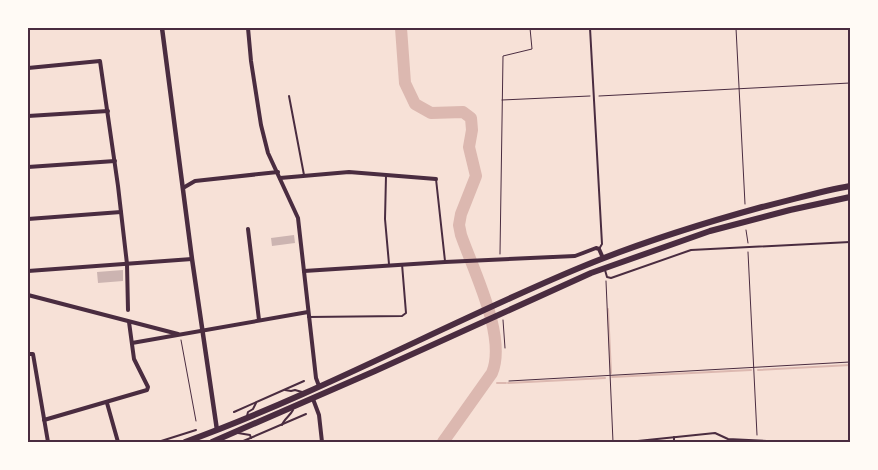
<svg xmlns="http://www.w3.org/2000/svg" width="878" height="470" viewBox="0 0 878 470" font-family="Cabin,sans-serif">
	<rect width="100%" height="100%" fill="#f7e1d7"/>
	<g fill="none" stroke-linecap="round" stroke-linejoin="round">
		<g stroke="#dcb8b0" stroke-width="2">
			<polyline points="608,309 611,373"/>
			<polyline points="758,370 850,365"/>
			<polyline points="612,377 751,370"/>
			<polyline points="497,383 506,383"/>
			<polyline points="508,383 605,378"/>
		</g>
		<path stroke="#dcb8b0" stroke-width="12" d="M 401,28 L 405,83 L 415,104 L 431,113 L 463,112 L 471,118 L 472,130 L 469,147 L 476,176 L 461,214 L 459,225 L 461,235 C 474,272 507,337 492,373 L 443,442"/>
	</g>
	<g fill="#ccb4b1">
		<polygon points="294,235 295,243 272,246 271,238"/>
		<polygon points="123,270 123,281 98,283 97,272"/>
	</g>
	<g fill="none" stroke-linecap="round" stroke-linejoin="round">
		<g stroke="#4a2c40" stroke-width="1">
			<polyline points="736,28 745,204"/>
			<polyline points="599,96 850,83"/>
			<polyline points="502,100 590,96"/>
			<polyline points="746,230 748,243"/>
			<polyline points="748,252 757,435"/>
			<polyline points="500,254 503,56 532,49 530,28"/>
			<polyline points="606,281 613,442"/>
			<polyline points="503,320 505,348"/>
			<polyline points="181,340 196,421"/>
			<polyline points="509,381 850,362"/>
		</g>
		<g stroke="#4a2c40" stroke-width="2">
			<polyline points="590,28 602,244 599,249"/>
			<polyline points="289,96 304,175"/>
			<polyline points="386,176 385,219 389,264"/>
			<polyline points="436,179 445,261"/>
			<polyline points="605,270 607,277 611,278 691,250 850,242"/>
			<polyline points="308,317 402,316 406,313 402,264"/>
			<polyline points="285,390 291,391 295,390 302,392"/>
			<polyline points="234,412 304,381"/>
			<polyline points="247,416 248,412 253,409 256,403"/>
			<path d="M 282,425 C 284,419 290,416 293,410"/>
			<polyline points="238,433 250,435 251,438"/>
			<polyline points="674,437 674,442"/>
			<polyline points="158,442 196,430"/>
			<polyline points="241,442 306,414"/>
			<polyline points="628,442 715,433 728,439 767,441 767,442"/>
		</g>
		<g stroke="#4a2c40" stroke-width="4">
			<polyline points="248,28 251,61 261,125 268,153 298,218 316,378 319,386"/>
			<polyline points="28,68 100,61 118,186 127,264 128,310"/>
			<polyline points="28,116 108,111"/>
			<polyline points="28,167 115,161"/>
			<polyline points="280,178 349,172 436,179"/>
			<polyline points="183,188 195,181 278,172"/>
			<polyline points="28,219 121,212"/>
			<polyline points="248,229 259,320"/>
			<polyline points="28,271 192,259"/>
			<polyline points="304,271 445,262 575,256 596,248 599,249 603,258"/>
			<polyline points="28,295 178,334"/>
			<polyline points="132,343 308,312"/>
			<polyline points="28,354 33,354 48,442"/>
			<polyline points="313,399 319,415 322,442"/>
			<polyline points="107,403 118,442"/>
			<polyline points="44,420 147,390 148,387 134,359 129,322"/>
		</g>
		<polyline stroke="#4a2c40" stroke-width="4.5" points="162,28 192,259 217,430"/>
		<g stroke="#4a2c40" stroke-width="6">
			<path d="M 185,442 C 320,393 447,323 579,268 C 639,243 700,224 762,207 C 792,200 821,191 850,186"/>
			<polyline points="212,442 375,371 591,273 710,231 790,210 850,197"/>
		</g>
	</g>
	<rect width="878" height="470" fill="none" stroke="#fffaf5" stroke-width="58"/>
	<rect x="29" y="29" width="820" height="412" fill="none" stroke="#4a2c40" stroke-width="2"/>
</svg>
